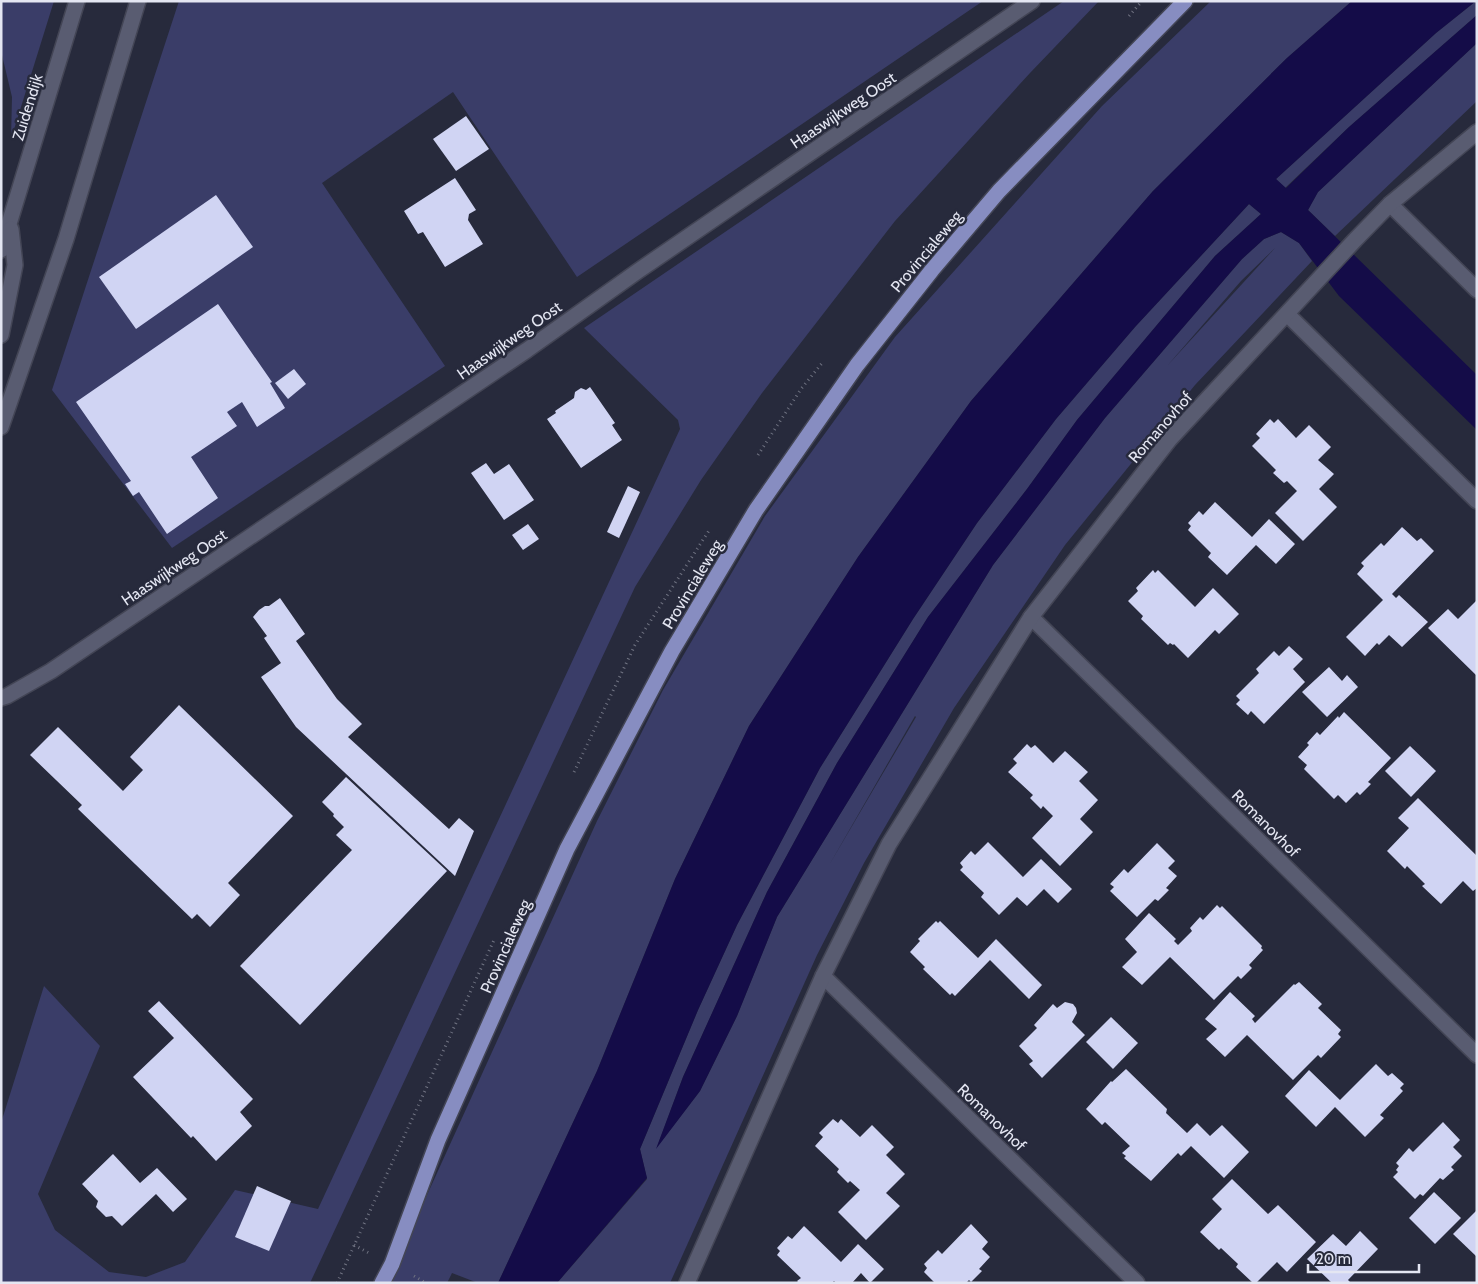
<svg xmlns="http://www.w3.org/2000/svg" width="1478" height="1284" viewBox="0 0 1478 1284" font-family="Cabin,sans-serif">
	<rect width="100%" height="100%" fill="#272a3c"/>
	<g fill="#3a3d68" fill-rule="evenodd">
		<polygon points="1,1 54,1 11,139 12,97 1,51"/>
		<polygon points="179,1 983,1 577,277 453,92 322,183 445,366 172,548 52,390"/>
		<polygon points="1064,1 1099,1 1030,73 895,221 762,393 701,480 635,587 310,1283 1,1283 1,1123 44,986 100,1046 38,1194 55,1230 109,1272 146,1277 185,1262 235,1190 318,1209 680,429 678,420 584,328"/>
		<polygon points="1211,1 1352,1 1287,58 1153,191 971,401 858,557 749,726 675,879 597,1071 498,1283 478,1283 452,1273 447,1283 387,1283 597,821 663,690 765,516 895,337 1102,106"/>
		<polygon points="1476,1 1477,15 1349,127 1285,188 1276,179 1436,33"/>
		<polygon points="1477,43 1477,101 1335,236 1308,210 1318,192"/>
		<path d="M 1249,204 L 1261,214 L 1215,256 L 1077,420 L 1027,489 L 928,617 L 837,763 L 767,892 L 683,1077 L 657,1147 L 700,1091 L 737,1016 L 777,917 L 993,565 L 1105,418 L 1242,259 L 1264,239 L 1281,232 L 1299,243 L 1312,261 L 1195,385 L 1065,545 L 954,708 L 864,863 L 817,955 L 670,1283 L 557,1283 L 647,1179 L 640,1149 L 698,1010 L 737,925 L 820,768 L 913,619 L 977,523 L 1056,419 L 1135,327 ZM 1275,248 L 1167,366 L 1241,281 ZM 915,716 L 916,717 L 828,867 Z"/>
	</g>
	<polygon fill="#140c48" points="1352,1 1476,1 1436,33 1276,179 1286,188 1349,127 1477,15 1477,43 1318,192 1308,210 1477,375 1477,430 1339,296 1299,243 1281,232 1264,239 1242,259 1105,418 993,565 777,917 737,1016 700,1091 656,1149 683,1077 767,892 837,763 928,617 1027,489 1077,420 1215,256 1261,214 1249,204 1135,327 1056,419 977,523 913,619 820,768 737,925 698,1010 640,1149 647,1178 557,1283 498,1283 597,1071 675,879 749,726 858,557 971,401 1153,191 1287,58"/>
	<g fill="#d0d4f3">
		<polygon points="466,116 489,149 456,171 433,139"/>
		<polygon points="455,178 476,210 469,214 468,220 483,244 445,267 423,232 418,234 404,211"/>
		<polygon points="216,195 253,247 136,329 99,277"/>
		<polygon points="218,304 272,382 270,383 285,408 257,427 242,402 227,412 237,426 191,457 218,498 167,534 139,492 133,496 125,484 131,481 76,402"/>
		<polygon points="294,369 306,384 288,399 275,383"/>
		<polygon points="590,387 615,423 612,425 622,440 581,468 547,419 556,413 555,411 574,398 575,392 581,388 586,390"/>
		<polygon points="1270,419 1274,423 1278,419 1296,438 1309,425 1331,447 1318,460 1334,474 1319,489 1337,507 1303,541 1275,513 1297,491 1287,481 1284,483 1273,473 1276,470 1252,446 1260,438 1256,434"/>
		<polygon points="486,463 494,474 509,464 534,500 504,520 471,473"/>
		<polygon points="628,486 640,492 619,538 607,532"/>
		<polygon points="1215,502 1252,537 1269,519 1295,544 1276,564 1256,545 1227,575 1208,557 1211,553 1188,530 1191,526 1188,523 1199,511 1203,515"/>
		<polygon points="528,524 539,539 523,550 512,535"/>
		<polygon points="1402,527 1417,541 1421,538 1434,551 1392,594 1396,598 1399,595 1428,622 1402,647 1389,635 1379,645 1377,643 1365,656 1346,637 1383,600 1357,574 1364,566 1361,563 1381,543 1384,546"/>
		<polygon points="1153,570 1155,573 1158,570 1195,607 1213,588 1239,614 1219,634 1215,630 1188,658 1174,644 1173,645 1170,643 1168,645 1141,619 1143,616 1128,601 1138,591 1136,588"/>
		<polygon points="280,598 305,634 296,641 337,699 362,724 348,737 449,829 459,818 474,831 455,876 296,727 261,677 281,663 264,638 267,636 253,617 259,610 265,606 269,606"/>
		<polygon points="1477,600 1477,676 1428,628 1448,609 1458,619"/>
		<polygon points="1289,646 1303,659 1293,669 1305,682 1264,724 1251,711 1248,715 1236,704 1240,700 1236,696 1259,673 1256,669 1274,651 1279,656"/>
		<polygon points="1329,667 1342,681 1347,675 1358,687 1327,717 1302,692"/>
		<polygon points="179,705 293,816 228,883 240,895 210,927 197,914 192,919 78,809 82,805 30,755 58,727 123,791 143,770 130,757"/>
		<polygon points="1344,712 1391,758 1368,782 1371,784 1360,795 1357,792 1346,803 1338,795 1334,799 1304,769 1307,765 1298,757 1309,745 1307,743 1317,732 1320,735 1338,716 1339,718"/>
		<polygon points="1027,744 1031,748 1035,745 1053,763 1065,751 1088,772 1079,781 1098,800 1080,819 1093,832 1060,866 1032,838 1053,816 1043,806 1041,809 1030,798 1033,795 1008,772 1017,763 1013,759"/>
		<polygon points="1410,746 1436,771 1411,797 1385,771"/>
		<polygon points="346,777 447,871 300,1025 240,966 352,850 336,835 344,827 333,816 334,814 322,802"/>
		<polygon points="1418,798 1477,856 1477,888 1473,891 1463,881 1441,904 1422,886 1425,884 1407,866 1405,869 1387,851 1409,828 1398,818"/>
		<polygon points="988,842 1023,877 1041,859 1072,889 1058,903 1044,889 1027,906 1017,897 999,915 981,897 984,893 960,870 963,867 960,863 971,851 975,855"/>
		<polygon points="1157,843 1175,861 1168,868 1177,876 1166,888 1169,890 1158,901 1155,899 1137,917 1110,891 1114,887 1110,884 1124,869 1128,873"/>
		<polygon points="1217,905 1220,908 1222,906 1262,946 1261,948 1263,950 1249,965 1252,968 1241,979 1238,976 1214,1000 1170,957 1142,985 1122,967 1137,952 1125,939 1149,913 1176,939 1174,941 1178,945 1192,931 1190,928 1200,917 1203,920"/>
		<polygon points="936,921 938,923 940,921 978,958 996,939 1042,985 1029,999 990,960 955,996 952,993 950,995 923,969 925,967 910,952 920,941 918,939"/>
		<polygon points="1299,982 1322,1004 1318,1008 1341,1030 1338,1034 1341,1037 1321,1058 1318,1055 1293,1080 1247,1035 1225,1057 1206,1039 1217,1029 1205,1019 1230,992 1255,1016 1252,1019 1255,1023 1294,984 1295,985"/>
		<polygon points="159,1001 253,1099 240,1112 252,1126 216,1161 193,1136 191,1138 133,1077 174,1038 148,1011"/>
		<polygon points="1065,1002 1073,1004 1076,1008 1077,1013 1072,1022 1085,1035 1042,1078 1029,1064 1033,1061 1019,1046 1037,1028 1034,1025 1053,1004 1057,1008"/>
		<polygon points="1111,1017 1138,1043 1113,1069 1086,1042"/>
		<polygon points="1376,1064 1388,1076 1392,1073 1404,1084 1400,1088 1403,1091 1380,1115 1384,1118 1365,1137 1335,1107 1316,1127 1285,1096 1309,1070 1340,1100"/>
		<polygon points="1126,1069 1167,1109 1166,1113 1187,1133 1197,1123 1210,1136 1222,1125 1249,1152 1224,1178 1191,1146 1181,1156 1178,1153 1151,1181 1124,1158 1126,1156 1122,1153 1130,1146 1105,1122 1102,1125 1086,1109 1111,1081 1112,1082"/>
		<polygon points="833,1119 838,1123 841,1119 860,1137 872,1125 894,1147 886,1155 905,1174 886,1193 900,1206 866,1240 838,1212 860,1190 850,1181 848,1183 837,1172 839,1169 815,1146 823,1137 819,1133"/>
		<polygon points="1443,1122 1460,1140 1453,1147 1462,1156 1451,1167 1454,1170 1443,1180 1440,1178 1423,1196 1420,1194 1415,1199 1393,1177 1398,1172 1396,1170 1399,1166 1396,1163 1409,1148 1413,1152"/>
		<polygon points="113,1154 140,1183 157,1168 187,1199 173,1212 156,1194 122,1226 112,1216 106,1217 96,1207 98,1201 82,1184"/>
		<polygon points="1232,1179 1268,1214 1278,1205 1316,1242 1287,1272 1277,1262 1256,1283 1253,1283 1236,1267 1238,1264 1221,1248 1219,1250 1200,1232 1222,1209 1212,1199"/>
		<polygon points="257,1186 291,1201 269,1251 235,1237"/>
		<polygon points="1434,1192 1461,1218 1435,1244 1409,1218"/>
		<polygon points="1477,1210 1477,1257 1453,1234"/>
		<polygon points="971,1224 988,1242 982,1249 990,1257 979,1269 982,1271 971,1282 969,1280 966,1283 935,1283 924,1272 927,1268 924,1264 938,1250 942,1254"/>
		<polygon points="804,1226 841,1262 858,1244 884,1269 870,1283 861,1273 852,1283 836,1283 834,1281 832,1283 799,1283 797,1281 801,1278 777,1255 780,1251 777,1248 788,1236 792,1239"/>
		<polygon points="1360,1231 1378,1249 1348,1280 1351,1283 1332,1283 1307,1259 1333,1234 1346,1246"/>
	</g>
	<g fill="none" stroke-linecap="round" stroke-linejoin="round">
		<g stroke="#434555" stroke-width="18">
			<g id="minor">
				<polyline points="1390,204 1477,290"/>
				<polyline points="1,250 77,1"/>
				<polyline points="1287,314 1477,501"/>
				<polyline points="1,335 15,265 11,229"/>
				<polyline points="1,427 66,239 138,1"/>
				<polyline points="1031,617 1477,1055"/>
				<polyline points="1,698 7,696 51,671 527,350 638,271 1032,1"/>
				<polyline points="823,976 1137,1283"/>
				<polyline points="687,1283 823,976 889,844 1031,617 1170,439 1355,240 1390,204 1477,132"/>
			</g>
		</g>
		<g stroke="#434555" stroke-width="18">
			<polyline id="major" points="382,1283 392,1264 438,1140 567,849 672,651 756,510 857,365 932,270 999,191 1185,1"/>
		</g>
		<g stroke="#707382" stroke-width="3" stroke-dasharray="1 4" stroke-linecap="butt">
			<polyline points="1129,16 1142,1"/>
			<polyline points="758,455 801,389 823,362"/>
			<polyline points="574,772 635,645 710,529"/>
			<polyline points="354,1245 369,1253"/>
			<polyline points="414,1276 426,1283"/>
			<polyline points="337,1283 494,940"/>
		</g>
		<use href="#minor" stroke="#595c71" stroke-width="15"/>
		<use href="#major" stroke="#878dc1" stroke-width="15"/>
	</g>
	<g text-anchor="middle" stroke-width="5" stroke-linejoin="round" paint-order="stroke">
		<g font-size="16" fill="#e4e6f2" stroke="#272a3c">
			<text transform="translate(27 107) rotate(-73)" y="6">Zuidendijk</text>
			<text transform="translate(843 110) rotate(-34)" y="6">Haaswijkweg Oost</text>
			<text transform="translate(926 251) rotate(-50)" y="6">Provincialeweg</text>
			<text transform="translate(509 340) rotate(-35)" y="6">Haaswijkweg Oost</text>
			<text transform="translate(1160 427) rotate(-49)" y="6">Romanovhof</text>
			<text transform="translate(174 567) rotate(-34)" y="6">Haaswijkweg Oost</text>
			<text transform="translate(692 584) rotate(-59)" y="6">Provincialeweg</text>
			<text transform="translate(1266 823) rotate(45)" y="6">Romanovhof</text>
			<text transform="translate(505 946) rotate(-66)" y="6">Provincialeweg</text>
			<text transform="translate(992 1117) rotate(44)" y="6">Romanovhof</text>
		</g>
	</g>
	<rect width="1478" height="1284" fill="none" stroke="#e4e6f2" stroke-width="5"/>
	<path d="M1308 1264v8h111v-8" fill="none" stroke="#e4e6f2" stroke-width="2.5"/>
	<text x="1316" y="1264" font-size="15" fill="#e4e6f2" stroke="#272a3c" stroke-width="4" paint-order="stroke">20 m</text>
</svg>
